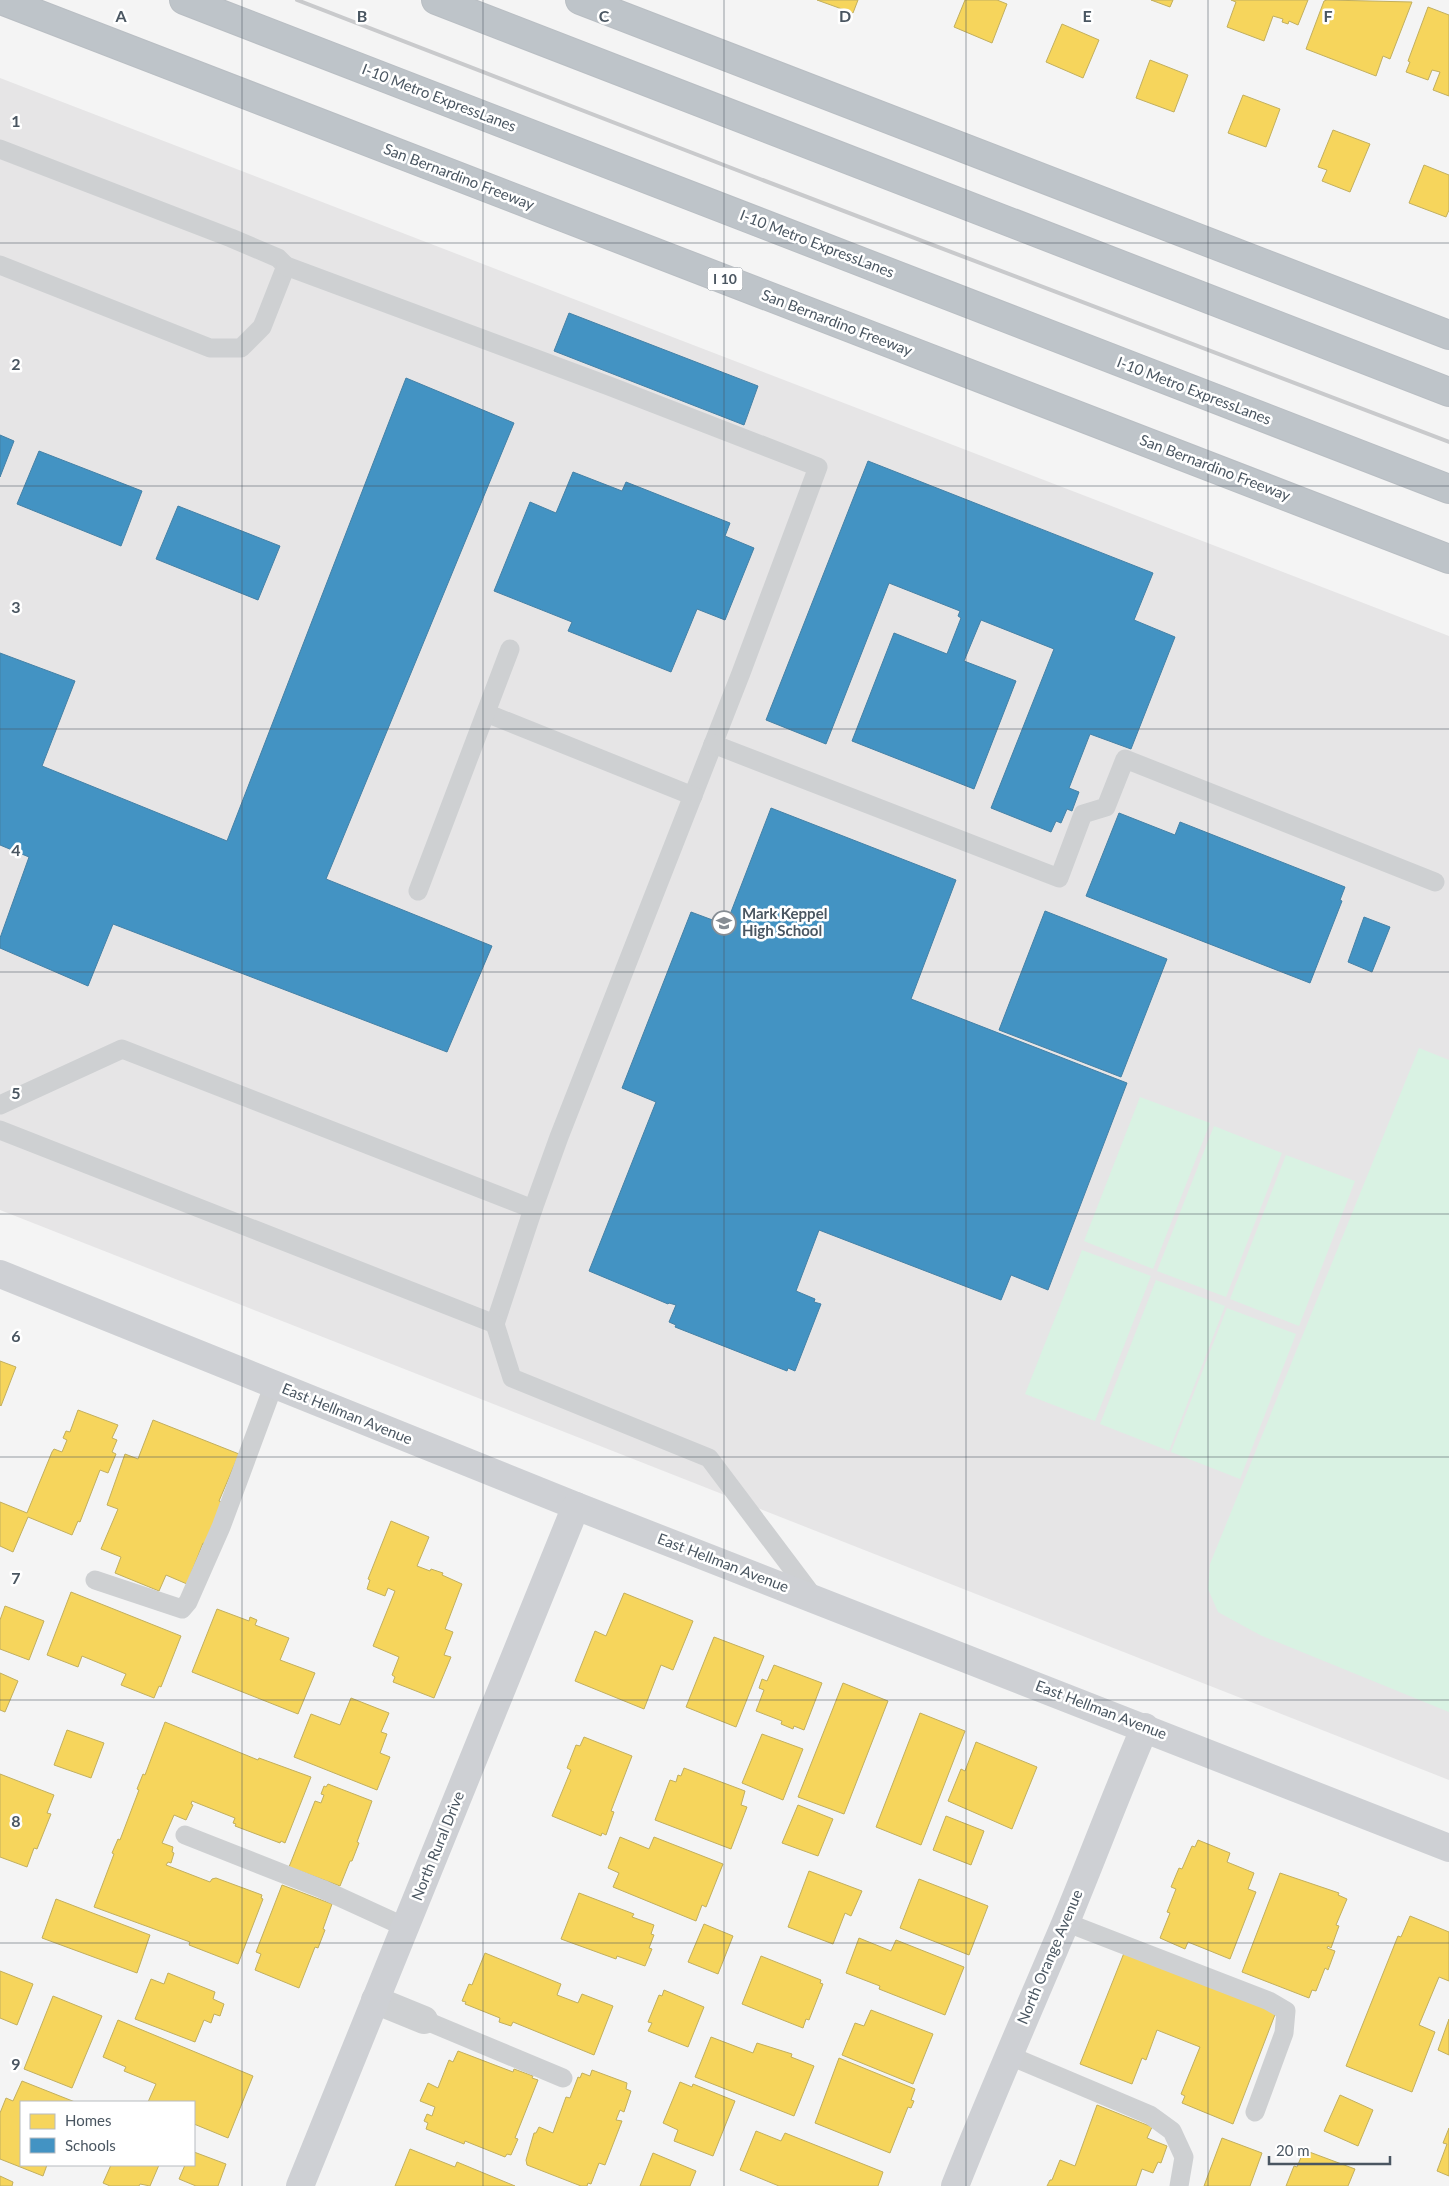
<svg xmlns="http://www.w3.org/2000/svg" width="1449" height="2186" viewBox="0 0 1449 2186" font-family="Lato,sans-serif">
	<rect width="100%" height="100%" fill="#f4f4f4"/>
	<polygon fill="#e6e5e6" points="0,78 1449,636 1449,1780 0,1210"/>
	<g fill="#d9f2e3">
		<polygon points="1419,1048 1449,1060 1449,1712 1260,1635 1218,1612 1208,1589 1210,1564"/>
		<polygon points="1140,1097 1210,1123 1153,1269 1084,1241"/>
		<polygon points="1214,1126 1282,1153 1226,1297 1157,1271"/>
		<polygon points="1286,1155 1355,1181 1299,1326 1230,1299"/>
		<polygon points="1082,1250 1151,1276 1095,1421 1025,1394"/>
		<polygon points="1156,1280 1225,1306 1169,1451 1100,1424"/>
		<polygon points="1227,1308 1296,1334 1240,1479 1171,1452"/>
	</g>
	<g fill="#f6d55c" stroke="#c2af5e">
		<polygon points="817,0 858,0 853,13"/>
		<polygon points="965,0 997,0 1007,4 992,43 954,27"/>
		<polygon points="1151,0 1173,0 1170,7"/>
		<polygon points="1231,0 1308,0 1298,25 1289,21 1288,24 1282,22 1283,19 1273,16 1264,41 1227,27 1236,2"/>
		<polygon points="1327,0 1412,2 1390,59 1383,56 1376,76 1306,49 1324,1"/>
		<polygon points="1428,7 1449,15 1449,96 1433,90 1440,72 1432,70 1428,80 1406,72 1410,62 1408,61"/>
		<polygon points="1062,24 1099,40 1083,78 1046,62"/>
		<polygon points="1150,60 1188,75 1174,112 1136,98"/>
		<polygon points="1243,95 1280,109 1266,147 1228,133"/>
		<polygon points="1333,130 1370,144 1350,192 1322,181 1327,170 1318,167"/>
		<polygon points="1424,165 1449,175 1449,210 1446,217 1409,203"/>
		<polygon points="0,1361 16,1367 1,1406 0,1405"/>
		<polygon points="78,1410 118,1425 112,1438 117,1440 112,1452 116,1454 108,1473 100,1470 80,1522 78,1521 72,1535 28,1517 13,1552 0,1546 0,1502 27,1513 52,1452 54,1449 62,1452 67,1440 63,1438 66,1431 70,1432"/>
		<polygon points="153,1420 239,1454 219,1501 226,1504 209,1545 203,1543 187,1584 166,1575 159,1591 115,1573 121,1557 101,1549 118,1509 107,1505 125,1454 138,1459"/>
		<polygon points="391,1521 429,1537 417,1566 430,1571 431,1569 443,1573 442,1575 462,1584 445,1629 453,1632 444,1655 451,1657 434,1698 393,1682 395,1677 392,1675 399,1657 373,1646 395,1591 388,1588 385,1596 367,1589 370,1580 368,1579"/>
		<polygon points="71,1592 181,1636 161,1687 159,1686 154,1698 121,1685 126,1674 82,1656 78,1667 47,1655"/>
		<polygon points="624,1593 693,1621 673,1670 661,1665 644,1709 575,1681 595,1631 606,1636"/>
		<polygon points="5,1606 44,1621 29,1660 0,1649 0,1620"/>
		<polygon points="217,1609 249,1621 250,1617 257,1620 255,1625 289,1638 280,1660 315,1673 298,1714 192,1672"/>
		<polygon points="714,1637 764,1656 736,1727 686,1707"/>
		<polygon points="774,1665 822,1683 804,1730 794,1726 793,1729 781,1724 782,1721 756,1711 764,1690 759,1688 762,1679 767,1681"/>
		<polygon points="0,1673 18,1681 5,1712 0,1710"/>
		<polygon points="843,1683 888,1701 844,1814 798,1797"/>
		<polygon points="351,1698 389,1713 381,1732 387,1734 380,1753 390,1757 377,1790 294,1757 311,1714 340,1725"/>
		<polygon points="920,1713 965,1731 921,1845 876,1827"/>
		<polygon points="165,1722 258,1760 259,1758 311,1777 285,1843 281,1841 280,1843 235,1826 236,1824 233,1823 235,1818 192,1801 191,1804 193,1805 186,1820 174,1815 162,1843 173,1847 172,1852 174,1853 171,1863 168,1862 166,1865 210,1882 212,1879 216,1878 262,1895 261,1898 263,1899 238,1964 189,1945 190,1942 94,1907 114,1854 112,1853 118,1839 120,1840 139,1790 137,1789 143,1774 145,1775"/>
		<polygon points="67,1730 104,1743 91,1778 54,1765"/>
		<polygon points="762,1734 803,1749 783,1800 742,1783"/>
		<polygon points="584,1737 632,1756 611,1811 614,1812 606,1835 602,1833 601,1836 552,1816 571,1770 567,1768 576,1745 580,1746"/>
		<polygon points="976,1742 1037,1767 1012,1829 948,1801 961,1769 965,1771"/>
		<polygon points="684,1768 745,1791 741,1805 747,1807 731,1849 655,1820 670,1780 676,1782 678,1775 681,1776"/>
		<polygon points="0,1774 54,1795 47,1813 51,1814 37,1849 34,1848 27,1867 0,1857"/>
		<polygon points="328,1784 372,1801 357,1842 359,1843 352,1861 350,1861 340,1886 289,1867 315,1801 321,1803 324,1795 321,1794 324,1786 326,1787"/>
		<polygon points="798,1805 833,1819 818,1856 782,1843"/>
		<polygon points="946,1816 984,1831 971,1865 933,1850"/>
		<polygon points="620,1837 649,1849 654,1837 723,1864 706,1907 702,1905 696,1921 613,1887 619,1873 608,1868"/>
		<polygon points="1198,1840 1230,1853 1227,1862 1254,1873 1248,1889 1256,1892 1230,1959 1188,1942 1185,1949 1160,1938 1170,1913 1167,1912 1176,1889 1171,1887 1179,1868 1182,1869 1192,1846 1195,1847"/>
		<polygon points="809,1871 862,1891 851,1916 845,1913 833,1944 788,1927"/>
		<polygon points="1280,1873 1339,1893 1338,1895 1347,1899 1336,1925 1339,1926 1331,1948 1328,1946 1327,1948 1335,1951 1328,1970 1325,1968 1316,1991 1312,1990 1309,1998 1242,1972"/>
		<polygon points="919,1879 988,1906 969,1955 900,1928"/>
		<polygon points="282,1885 332,1904 323,1929 325,1930 318,1948 315,1947 299,1988 255,1970 261,1954 256,1952"/>
		<polygon points="579,1893 634,1914 632,1917 654,1925 651,1934 654,1935 649,1948 652,1949 645,1966 617,1956 616,1959 561,1939"/>
		<polygon points="56,1899 150,1935 137,1973 42,1938"/>
		<polygon points="1410,1916 1449,1932 1449,1981 1439,1977 1419,2025 1435,2032 1412,2092 1346,2066 1398,1936 1401,1937"/>
		<polygon points="704,1924 733,1936 718,1974 688,1962"/>
		<polygon points="859,1938 891,1951 896,1940 964,1967 945,2015 879,1989 880,1986 846,1973"/>
		<polygon points="485,1953 561,1984 557,1995 578,2003 582,1994 613,2006 594,2055 513,2022 511,2026 499,2022 500,2018 465,2004 466,2002 462,2001 469,1984 472,1985"/>
		<polygon points="1124,1953 1276,2012 1233,2124 1182,2103 1185,2096 1181,2094 1200,2047 1157,2030 1146,2060 1142,2058 1132,2084 1080,2064"/>
		<polygon points="761,1956 821,1980 820,1983 823,1984 809,2020 806,2019 803,2028 742,2004"/>
		<polygon points="0,1971 33,1984 17,2025 0,2018"/>
		<polygon points="168,1973 215,1992 213,1999 224,2004 220,2016 214,2014 211,2023 204,2020 195,2042 135,2019 151,1979 164,1984"/>
		<polygon points="664,1990 704,2007 688,2047 648,2031 652,2023 648,2022 659,1995 662,1996"/>
		<polygon points="53,1996 102,2016 72,2088 24,2069"/>
		<polygon points="871,2010 933,2034 913,2084 842,2055 855,2023 864,2026"/>
		<polygon points="1449,2019 1449,2055 1438,2050"/>
		<polygon points="118,2020 253,2076 228,2138 194,2124 194,2102 148,2102 156,2084 124,2071 126,2067 103,2057"/>
		<polygon points="711,2037 753,2053 757,2043 792,2054 791,2057 814,2066 794,2116 695,2077"/>
		<polygon points="458,2051 513,2072 514,2069 533,2076 532,2078 538,2080 515,2138 518,2139 511,2155 507,2154 505,2157 465,2141 464,2144 426,2129 428,2123 424,2121 427,2114 432,2116 435,2107 420,2101 428,2083 438,2088 449,2060 453,2062"/>
		<polygon points="839,2058 915,2089 911,2100 914,2101 911,2108 908,2107 890,2153 815,2123"/>
		<polygon points="592,2070 627,2083 626,2089 631,2091 624,2112 620,2110 616,2120 622,2121 605,2165 599,2163 591,2184 588,2183 587,2186 581,2186 527,2165 526,2160 534,2133 536,2133 539,2127 553,2133 566,2097 570,2098 578,2077 580,2078 582,2073 590,2076"/>
		<polygon points="22,2081 75,2102 21,2102 21,2165 47,2165 43,2176 0,2159 0,2113 6,2098 13,2101"/>
		<polygon points="680,2082 692,2087 693,2084 735,2101 713,2156 674,2141 678,2130 663,2123"/>
		<polygon points="1340,2095 1373,2110 1358,2146 1324,2131"/>
		<polygon points="1097,2105 1152,2127 1147,2138 1167,2146 1161,2163 1158,2162 1153,2173 1142,2169 1136,2186 1047,2186 1050,2180 1052,2180 1060,2160 1075,2166"/>
		<polygon points="1449,2128 1449,2176 1437,2171 1447,2144 1443,2143"/>
		<polygon points="756,2131 781,2141 785,2133 883,2172 878,2186 779,2186 740,2170"/>
		<polygon points="1222,2138 1262,2153 1250,2186 1204,2186"/>
		<polygon points="410,2149 455,2167 457,2162 515,2186 395,2186"/>
		<polygon points="1304,2150 1355,2169 1348,2186 1286,2186 1294,2166 1297,2167"/>
		<polygon points="194,2152 226,2164 218,2186 196,2186 179,2179 185,2165 194,2165"/>
		<polygon points="653,2153 696,2171 690,2186 640,2186"/>
		<polygon points="111,2165 159,2165 150,2186 140,2184 139,2186 110,2186 103,2183"/>
		<polygon points="0,2176 13,2182 12,2186 0,2186"/>
	</g>
	<g fill="#4393c3" stroke="#4581a6">
		<polygon points="569,313 758,386 744,425 554,351"/>
		<polygon points="406,378 514,423 326,879 492,946 447,1052 113,924 88,986 0,948 0,938 29,857 0,845 0,653 75,681 42,766 227,841"/>
		<polygon points="0,435 14,441 0,477"/>
		<polygon points="39,451 142,491 121,546 17,504"/>
		<polygon points="868,461 1153,573 1134,620 1175,637 1131,749 1090,734 1069,788 1079,792 1072,811 1067,809 1061,823 1056,821 1051,832 991,808 1054,649 981,620 964,661 1016,681 974,789 852,741 894,633 947,654 961,618 958,616 960,611 889,583 826,744 766,720"/>
		<polygon points="573,472 622,491 626,482 730,523 725,536 754,548 725,620 697,609 671,672 568,631 572,622 494,591 530,502 556,513"/>
		<polygon points="178,506 280,546 258,600 156,559"/>
		<polygon points="771,808 956,880 911,999 1127,1083 1048,1290 1011,1275 1001,1300 819,1230 796,1291 815,1299 814,1302 821,1304 795,1371 788,1368 787,1371 675,1327 676,1325 669,1322 676,1305 669,1303 668,1304 589,1271 656,1102 622,1088 691,912 726,925"/>
		<polygon points="1119,813 1175,835 1180,822 1345,887 1340,900 1342,901 1310,983 1086,896"/>
		<polygon points="1045,911 1167,959 1121,1077 999,1030"/>
		<polygon points="1364,917 1390,927 1372,972 1348,962"/>
	</g>
	<g fill="none" stroke-linecap="round" stroke-linejoin="round">
		<g stroke="#b9bec3" stroke-width="30">
			<g id="highway">
				<polyline points="1,0 1449,559"/>
				<polyline points="184,0 1449,489"/>
				<polyline points="436,0 1449,392"/>
				<polyline points="580,0 1449,335"/>
			</g>
		</g>
		<g stroke="#ced0d2" stroke-width="19">
			<polyline points="0,149 231,238 278,258 286,266 262,327 241,348 210,348 0,265"/>
			<polyline points="286,266 609,386 818,467 741,673 559,1137 533,1209"/>
			<polyline points="486,713 693,796"/>
			<polyline points="713,744 1059,878 1083,814 1106,807 1125,759 1435,882"/>
			<polyline points="418,891 510,649"/>
			<polyline points="0,1105 122,1049 533,1209 495,1324 512,1378 709,1458 815,1599"/>
			<polyline points="0,1130 495,1324"/>
			<polyline points="95,1580 182,1609 188,1602 221,1527 274,1384"/>
			<polyline points="185,1835 322,1889 405,1927"/>
			<polyline points="1065,1922 1269,2001 1286,2011 1284,2033 1255,2112"/>
			<polyline points="424,2020 563,2078"/>
			<polyline points="1008,2055 1150,2115 1172,2131 1184,2157 1179,2186"/>
		</g>
		<polyline stroke="#ced0d2" stroke-width="28" points="375,2000 424,2020"/>
		<g stroke="#ced0d4" stroke-width="28">
			<polyline points="0,1274 576,1506 1449,1848"/>
			<polyline points="300,2186 576,1506"/>
			<path d="M 955,2186 C 990,2098 1028,2011 1065,1924 C 1092,1859 1117,1792 1145,1727"/>
		</g>
		<use href="#highway" stroke="#bec4c9" stroke-width="28"/>
		<polyline stroke="#c9cacc" stroke-width="4" points="297,0 760,179 1449,442"/>
	</g>
	<path fill="none" stroke="#4a5661" stroke-width="1" stroke-opacity="0.55" d="M 242,0 L 242,2186M 483,0 L 483,2186M 724,0 L 724,2186M 966,0 L 966,2186M 1208,0 L 1208,2186M 0,243 L 1449,243M 0,486 L 1449,486M 0,729 L 1449,729M 0,972 L 1449,972M 0,1214 L 1449,1214M 0,1457 L 1449,1457M 0,1700 L 1449,1700M 0,1943 L 1449,1943"/>
	<defs>
		<g id="school-ring" transform="scale(1.25)"><circle r="9.5" fill="#fff" stroke="#868d94" stroke-width="1.5"/><path d="M0-5L7-2L0 1L-7-2ZM-4 1L0 2.5L4 1V4Q0 6-4 4Z" fill="#868d94"/></g>
	</defs>
	<g fill-rule="evenodd">
		<use href="#school-ring" x="724" y="923"/>
	</g>
	<g text-anchor="middle" stroke-width="5" stroke-linejoin="round" paint-order="stroke">
		<rect fill="#fff" stroke="#808990" stroke-width="1" x="707.5" y="267.5" width="35" height="23" rx="4"/>
		<g font-size="14" font-weight="bold" fill="#4a5661">
			<text x="725" y="284">I 10</text>
		</g>
		<g font-size="15" fill="#4a5661" stroke="#fff">
			<text transform="translate(439 98) rotate(21)" y="5">I-10 Metro ExpressLanes</text>
			<text transform="translate(459 177) rotate(21)" y="5">San Bernardino Freeway</text>
			<text transform="translate(817 244) rotate(21)" y="5">I-10 Metro ExpressLanes</text>
			<text transform="translate(837 323) rotate(21)" y="5">San Bernardino Freeway</text>
			<text transform="translate(1194 391) rotate(21)" y="5">I-10 Metro ExpressLanes</text>
			<text transform="translate(1215 468) rotate(21)" y="5">San Bernardino Freeway</text>
			<text transform="translate(347 1414) rotate(22)" y="5">East Hellman Avenue</text>
			<text transform="translate(723 1563) rotate(21)" y="5">East Hellman Avenue</text>
			<text transform="translate(1101 1710) rotate(21)" y="5">East Hellman Avenue</text>
			<text transform="translate(438 1846) rotate(-68)" y="5">North Rural Drive</text>
			<text transform="translate(1050 1957) rotate(-67)" y="5">North Orange Avenue</text>
		</g>
		<g font-size="15" font-weight="bold" fill="#4a5661" stroke="#fff" text-anchor="start">
			<text x="742" y="919">Mark Keppel<tspan x="742" dy="17">High School</tspan></text>
		</g>
	</g>
	<g font-size="16" text-anchor="middle" font-weight="bold" fill="#4a5661" stroke="#fff" stroke-width="5" stroke-linejoin="round" paint-order="stroke">
		<text x="121" y="22">A</text>
		<text x="362" y="22">B</text>
		<text x="604" y="22">C</text>
		<text x="845" y="22">D</text>
		<text x="1087" y="22">E</text>
		<text x="1328" y="22">F</text>
		<text x="16" y="127">1</text>
		<text x="16" y="370">2</text>
		<text x="16" y="613">3</text>
		<text x="16" y="856">4</text>
		<text x="16" y="1099">5</text>
		<text x="16" y="1342">6</text>
		<text x="16" y="1584">7</text>
		<text x="16" y="1827">8</text>
		<text x="16" y="2070">9</text>
	</g>
	<rect x="20" y="2101" width="175" height="65" fill="#ffffff" stroke="#b7bbc0"/>
	<rect x="30" y="2114" width="25" height="15" fill="#f6d55c" stroke="#b7bbc0"/>
	<text x="65" y="2126" font-size="15" fill="#4a5661">Homes</text>
	<rect x="30" y="2138" width="25" height="15" fill="#4393c3" stroke="#b7bbc0"/>
	<text x="65" y="2151" font-size="15" fill="#4a5661">Schools</text>
	<path d="M1269 2156v8h121v-8" fill="none" stroke="#4a5661" stroke-width="2.5"/>
	<text x="1276" y="2156" font-size="15" fill="#4a5661" stroke="#ffffff" stroke-width="4" paint-order="stroke">20 m</text>
</svg>
